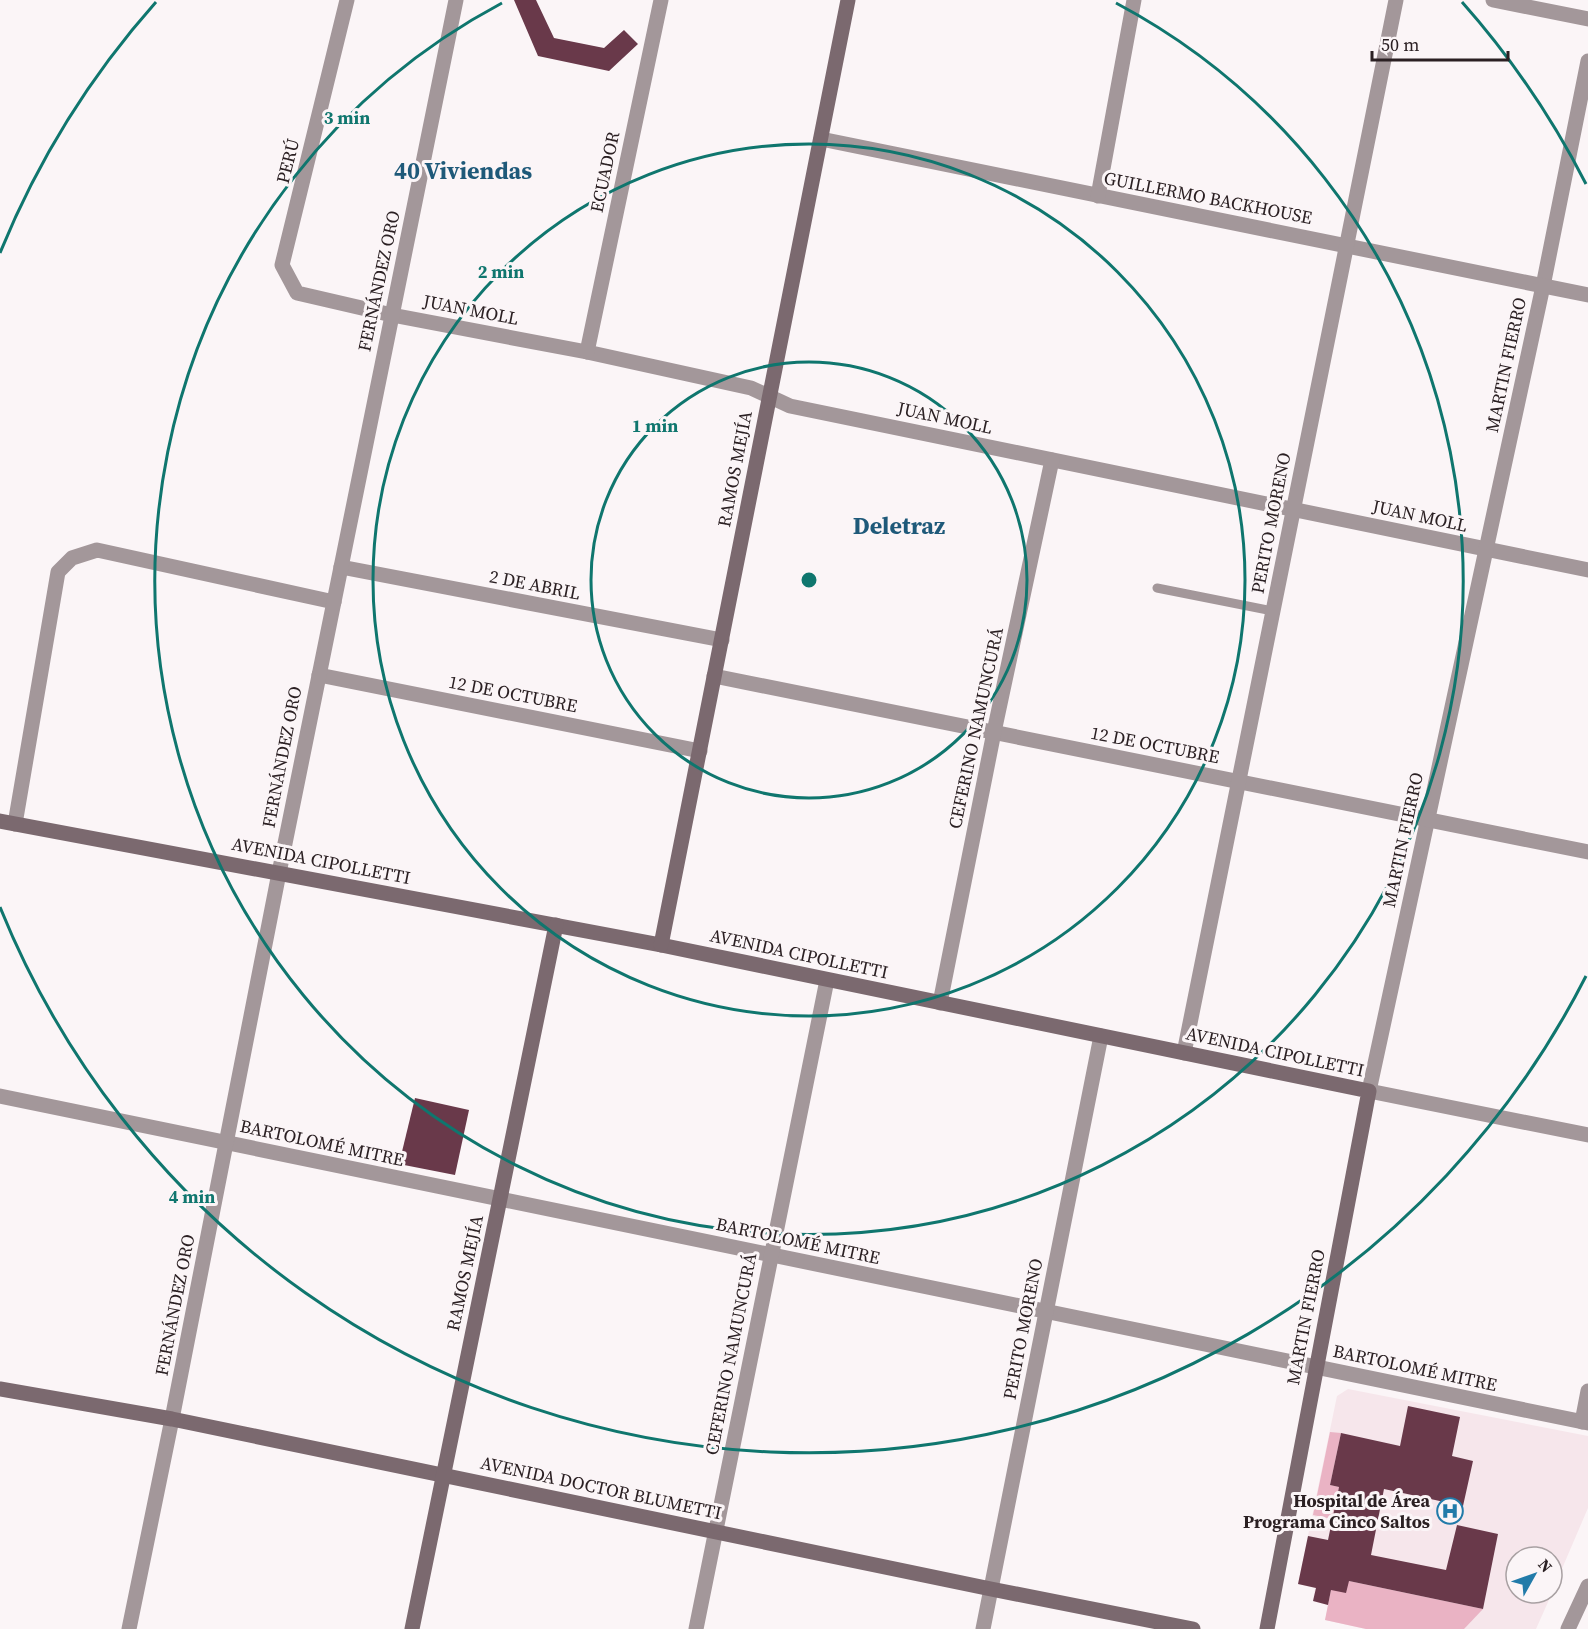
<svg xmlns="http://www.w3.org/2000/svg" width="1588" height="1629" viewBox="0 0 1588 1629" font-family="'Source Serif 4',serif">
	<rect width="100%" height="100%" fill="#fbf5f7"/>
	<polygon fill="#f6e6eb" points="1348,1389 1588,1436 1588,1508 1552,1592 1552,1557 1516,1557 1516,1593 1552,1593 1536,1629 1366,1629 1325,1620 1328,1605 1313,1601 1315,1588 1298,1584 1337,1396"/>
	<g fill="#eab3c4">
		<polygon points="1330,1432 1341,1433 1330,1485 1339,1487 1332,1519 1313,1515"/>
		<polygon points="1349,1581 1483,1609 1464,1629 1366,1629 1325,1620 1331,1590"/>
	</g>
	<g fill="#69394a">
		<polygon points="514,0 536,0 554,38 604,48 624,30 638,44 609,71 538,56"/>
		<polygon points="415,1098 469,1110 455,1175 399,1164"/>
		<polygon points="1408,1406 1460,1417 1452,1456 1473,1461 1463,1506 1384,1489 1371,1555 1446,1570 1457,1525 1498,1534 1483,1609 1349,1581 1346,1593 1331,1590 1328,1605 1313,1601 1316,1588 1298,1584 1308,1536 1328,1540 1339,1487 1330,1485 1341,1433 1400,1446"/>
	</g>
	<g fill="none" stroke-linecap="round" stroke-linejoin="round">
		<polyline stroke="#a3979a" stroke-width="9" points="1157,588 1273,611"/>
		<g stroke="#a3979a" stroke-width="15">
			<polyline points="347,0 282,265 297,293 392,315 587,352 751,388 790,406 1588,570"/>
			<polyline points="1493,0 1588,19"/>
			<polyline points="1588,61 1543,286 1369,1091 1588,1135"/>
			<polyline points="821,139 1588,295"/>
			<polyline points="1098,196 1134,0"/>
			<polyline points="587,352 661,0"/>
			<polyline points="341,567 722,640"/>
			<polyline points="319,675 700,751"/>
			<polyline points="714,676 1588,852"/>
			<polyline points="15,824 58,572 72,558 97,550 334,602"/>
			<polyline points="940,1003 994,732 1052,460"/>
			<polyline points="1184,1053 1396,0"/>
			<polyline points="0,1096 1588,1423"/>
			<polyline points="1582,1422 1588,1391"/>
			<polyline points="129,1629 172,1419 279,873 456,0"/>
			<polyline points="696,1629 827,980"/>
			<polyline points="983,1629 1101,1036"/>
			<polyline points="1568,1629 1588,1586"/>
		</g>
		<g stroke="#7b696f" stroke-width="15">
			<polyline points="0,821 661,945 1369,1091 1267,1629"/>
			<polyline points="661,945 848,0"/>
			<polyline points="0,1389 172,1419 991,1589 1193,1629"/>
			<polyline points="412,1629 556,925"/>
		</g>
	</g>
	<g fill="none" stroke="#0f766e" stroke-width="3">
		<circle cx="809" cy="580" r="218"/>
		<circle cx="809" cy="580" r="436"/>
		<path d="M1116 3A654 654 0 1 1 502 3"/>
		<path d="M1586 976A872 872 0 0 1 0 907M0 253A872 872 0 0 1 156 2M1462 2A872 872 0 0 1 1586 184"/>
	</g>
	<defs>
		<g id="hospital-ring" transform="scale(1.35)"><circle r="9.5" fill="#fbf5f7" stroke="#227ba9" stroke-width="1.5"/><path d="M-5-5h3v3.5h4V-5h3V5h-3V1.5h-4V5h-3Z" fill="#227ba9"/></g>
	</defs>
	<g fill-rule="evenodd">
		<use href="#hospital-ring" x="1450" y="1511"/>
	</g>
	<g text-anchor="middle" stroke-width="6" stroke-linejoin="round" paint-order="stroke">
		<g font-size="18" fill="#2b2023" stroke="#fbf5f7">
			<text transform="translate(288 161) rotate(-76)" y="6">PERÚ</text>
			<text transform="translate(605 172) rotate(-78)" y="6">ECUADOR</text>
			<text transform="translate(1208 198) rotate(11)" y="6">GUILLERMO BACKHOUSE</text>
			<text transform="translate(379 281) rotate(-78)" y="6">FERNÁNDEZ ORO</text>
			<text transform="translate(471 310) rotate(11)" y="6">JUAN MOLL</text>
			<text transform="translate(1506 365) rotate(-78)" y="6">MARTIN FIERRO</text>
			<text transform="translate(945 418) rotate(12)" y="6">JUAN MOLL</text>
			<text transform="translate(735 469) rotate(-79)" y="6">RAMOS MEJÍA</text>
			<text transform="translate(1420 516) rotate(12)" y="6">JUAN MOLL</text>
			<text transform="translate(1271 523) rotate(-79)" y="6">PERITO MORENO</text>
			<text transform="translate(535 585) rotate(11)" y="6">2 DE ABRIL</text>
			<text transform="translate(513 694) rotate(11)" y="6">12 DE OCTUBRE</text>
			<text transform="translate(976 728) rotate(-78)" y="6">CEFERINO NAMUNCURÁ</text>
			<text transform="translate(1155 745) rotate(11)" y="6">12 DE OCTUBRE</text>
			<text transform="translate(282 757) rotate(-79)" y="6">FERNÁNDEZ ORO</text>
			<text transform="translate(1403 840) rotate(-78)" y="6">MARTIN FIERRO</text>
			<text transform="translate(321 861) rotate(11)" y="6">AVENIDA CIPOLLETTI</text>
			<text transform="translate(799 954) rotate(12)" y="6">AVENIDA CIPOLLETTI</text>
			<text transform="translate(1275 1052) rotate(12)" y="6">AVENIDA CIPOLLETTI</text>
			<text transform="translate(322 1143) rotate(12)" y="6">BARTOLOMÉ MITRE</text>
			<text transform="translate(798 1241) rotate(12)" y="6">BARTOLOMÉ MITRE</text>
			<text transform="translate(465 1273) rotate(-78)" y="6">RAMOS MEJÍA</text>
			<text transform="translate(175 1305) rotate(-79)" y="6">FERNÁNDEZ ORO</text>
			<text transform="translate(1306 1317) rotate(-79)" y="6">MARTIN FIERRO</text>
			<text transform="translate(1023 1329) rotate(-79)" y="6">PERITO MORENO</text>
			<text transform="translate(731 1354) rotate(-79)" y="6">CEFERINO NAMUNCURÁ</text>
			<text transform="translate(1415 1368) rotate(12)" y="6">BARTOLOMÉ MITRE</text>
			<text transform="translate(601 1488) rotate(12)" y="6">AVENIDA DOCTOR BLUMETTI</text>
		</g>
		<g font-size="18" font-weight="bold" fill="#2b2023" stroke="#fbf5f7" text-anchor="end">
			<text x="1430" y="1507">Hospital de Área<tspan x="1430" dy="21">Programa Cinco Saltos</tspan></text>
		</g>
		<g font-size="24" font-weight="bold" fill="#1e5979" stroke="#fbf5f7">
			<text x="463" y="179">40 Viviendas</text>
			<text x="899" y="534">Deletraz</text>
		</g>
	</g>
	<circle cx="809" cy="580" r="9" fill="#0f766e" stroke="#fbf5f7" stroke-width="3"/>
	<g font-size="18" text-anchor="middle" font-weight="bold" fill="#0f766e" stroke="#fbf5f7" stroke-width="6" stroke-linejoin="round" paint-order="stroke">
		<text x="347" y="124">3 min</text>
		<text x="501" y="278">2 min</text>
		<text x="655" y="432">1 min</text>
		<text x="192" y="1203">4 min</text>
	</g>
	<g transform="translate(1534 1575) rotate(50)"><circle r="28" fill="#fbf5f7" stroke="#a8a0a2" stroke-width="1.5"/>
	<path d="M0-4.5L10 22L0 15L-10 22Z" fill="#227ba9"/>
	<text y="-9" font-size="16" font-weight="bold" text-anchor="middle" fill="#2b2023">N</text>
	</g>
	<path d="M1372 51v9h136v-9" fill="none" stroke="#2b2023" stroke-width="3"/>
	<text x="1381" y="51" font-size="18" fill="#2b2023" stroke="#fbf5f7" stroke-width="4.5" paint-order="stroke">50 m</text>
</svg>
